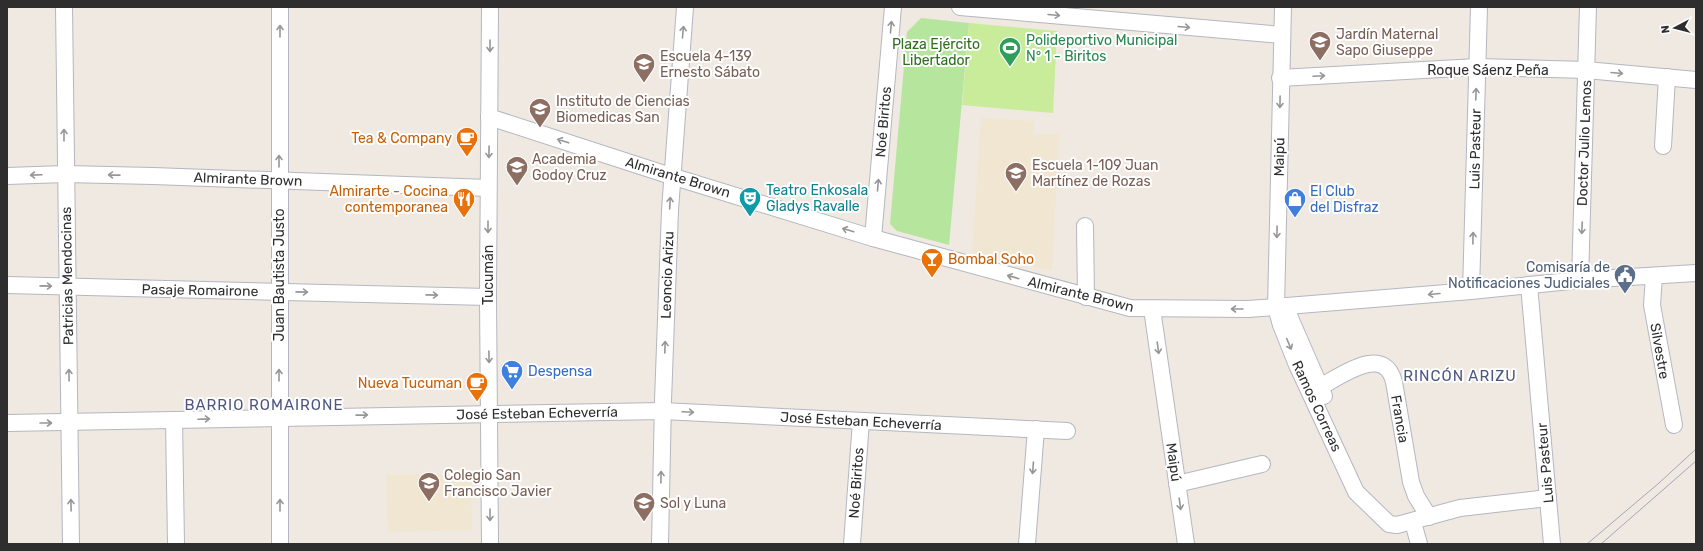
<svg xmlns="http://www.w3.org/2000/svg" width="1703" height="551" viewBox="0 0 1703 551" font-family="Rubik,sans-serif">
	<rect width="100%" height="100%" fill="#efe9e1"/>
	<g fill="#f0e6d1">
		<polygon points="981,118 1034,121 1034,134 1059,134 1052,271 972,252"/>
		<polygon points="471,473 472,530 388,532 386,475"/>
	</g>
	<polygon fill="#b6e59e" points="921,18 969,23 949,245 897,231 890,224 907,32"/>
	<polygon fill="#c9ec9a" points="969,23 1057,31 1053,113 962,105"/>
	<g fill="none" stroke-linecap="round" stroke-linejoin="round">
		<g stroke="#b4b7c1" stroke-width="18">
			<g id="minor">
				<polyline points="64,7 71,544"/>
				<polyline points="280,7 280,544"/>
				<polyline points="490,7 488,297 490,544"/>
				<polyline points="960,7 1282,35"/>
				<polyline points="1283,7 1276,307 1281,325 1297,365 1356,492 1389,524 1397,525 1460,508 1548,498"/>
				<polyline points="1280,78 1477,67 1586,70 1696,80"/>
				<polyline points="489,117 671,176 873,238 1130,308 1248,309 1287,306 1471,291 1580,280 1696,273"/>
				<polyline points="1663,146 1667,77"/>
				<polyline points="7,176 65,174 153,176 488,188"/>
				<polyline points="1085,226 1086,297"/>
				<polyline points="873,238 893,7"/>
				<polyline points="1654,276 1652,305 1674,425"/>
				<polyline points="1580,280 1588,7"/>
				<polyline points="7,285 488,297"/>
				<polyline points="1529,285 1552,544"/>
				<polyline points="1471,291 1479,7"/>
				<polyline points="1287,306 1290,318 1324,396"/>
				<polyline points="1152,309 1186,544"/>
				<path d="M 1320,387 C 1341,376 1384,343 1394,382 L 1411,482 L 1416,496 L 1429,517"/>
				<polyline points="174,420 176,544"/>
				<polyline points="7,423 662,411 1067,431"/>
				<polyline points="1177,484 1262,464"/>
				<polyline points="1413,522 1419,544"/>
				<polyline points="660,544 663,401 670,210 685,7"/>
				<polyline points="852,544 861,421"/>
				<polyline points="1027,544 1036,429"/>
			</g>
		</g>
		<use href="#minor" stroke="#fff" stroke-width="16"/>
		<g stroke="#a3a6b8" stroke-width="1">
			<polyline points="1587,544 1659,483 1696,449"/>
			<polyline points="1601,544 1696,461"/>
		</g>
	</g>
	<defs><path id="oneway-shaft" d="M-6 0H5M1.5-3L5.5 0L1.5 3" fill="none" stroke-width="1.6" stroke-linecap="round" stroke-linejoin="round"/></defs>
	<g stroke="#969696">
		<use href="#oneway-shaft" transform="translate(1054 15) rotate(5)"/>
		<use href="#oneway-shaft" transform="translate(891 27) rotate(-85)"/>
		<use href="#oneway-shaft" transform="translate(1184 27) rotate(5)"/>
		<use href="#oneway-shaft" transform="translate(280 31) rotate(-90)"/>
		<use href="#oneway-shaft" transform="translate(683 32) rotate(-85)"/>
		<use href="#oneway-shaft" transform="translate(490 46) rotate(90)"/>
		<use href="#oneway-shaft" transform="translate(1617 73) rotate(5)"/>
		<use href="#oneway-shaft" transform="translate(1319 76) rotate(-3)"/>
		<use href="#oneway-shaft" transform="translate(1476 94) rotate(-88)"/>
		<use href="#oneway-shaft" transform="translate(1280 102) rotate(91)"/>
		<use href="#oneway-shaft" transform="translate(64 135) rotate(-90)"/>
		<use href="#oneway-shaft" transform="translate(563 141) rotate(-162)"/>
		<use href="#oneway-shaft" transform="translate(489 152) rotate(91)"/>
		<use href="#oneway-shaft" transform="translate(279 161) rotate(-90)"/>
		<use href="#oneway-shaft" transform="translate(36 175) rotate(178)"/>
		<use href="#oneway-shaft" transform="translate(114 175) rotate(-179)"/>
		<use href="#oneway-shaft" transform="translate(878 185) rotate(-85)"/>
		<use href="#oneway-shaft" transform="translate(670 203) rotate(-87)"/>
		<use href="#oneway-shaft" transform="translate(488 227) rotate(90)"/>
		<use href="#oneway-shaft" transform="translate(1582 228) rotate(92)"/>
		<use href="#oneway-shaft" transform="translate(848 230) rotate(-163)"/>
		<use href="#oneway-shaft" transform="translate(1277 232) rotate(91)"/>
		<use href="#oneway-shaft" transform="translate(1473 238) rotate(-89)"/>
		<use href="#oneway-shaft" transform="translate(1013 277) rotate(-164)"/>
		<use href="#oneway-shaft" transform="translate(46 286) rotate(1)"/>
		<use href="#oneway-shaft" transform="translate(302 292) rotate(1)"/>
		<use href="#oneway-shaft" transform="translate(1434 294) rotate(175)"/>
		<use href="#oneway-shaft" transform="translate(432 295) rotate(1)"/>
		<use href="#oneway-shaft" transform="translate(1237 309) rotate(180)"/>
		<use href="#oneway-shaft" transform="translate(1289 344) rotate(67)"/>
		<use href="#oneway-shaft" transform="translate(665 347) rotate(-88)"/>
		<use href="#oneway-shaft" transform="translate(1158 348) rotate(82)"/>
		<use href="#oneway-shaft" transform="translate(489 357) rotate(89)"/>
		<use href="#oneway-shaft" transform="translate(69 375) rotate(-91)"/>
		<use href="#oneway-shaft" transform="translate(279 375) rotate(-90)"/>
		<use href="#oneway-shaft" transform="translate(688 412) rotate(3)"/>
		<use href="#oneway-shaft" transform="translate(362 415) rotate(-1)"/>
		<use href="#oneway-shaft" transform="translate(204 419) rotate(-2)"/>
		<use href="#oneway-shaft" transform="translate(46 423)"/>
		<use href="#oneway-shaft" transform="translate(1033 468) rotate(94)"/>
		<use href="#oneway-shaft" transform="translate(661 477) rotate(-89)"/>
		<use href="#oneway-shaft" transform="translate(1180 504) rotate(82)"/>
		<use href="#oneway-shaft" transform="translate(71 505) rotate(-91)"/>
		<use href="#oneway-shaft" transform="translate(280 505) rotate(-90)"/>
		<use href="#oneway-shaft" transform="translate(490 515) rotate(90)"/>
	</g>
	<defs>
		<g id="school-pin" transform="scale(1.15)"><path d="M0 17L-7.5 6A9.5 9.5 0 1 1 7.5 6Z" fill="#8d6e63" stroke="#fff"/><path d="M0-5L7-2L0 1L-7-2ZM-4 1L0 2.5L4 1V4Q0 6-4 4Z" fill="#fff"/></g>
		<g id="stadium-pin" transform="scale(1.15)"><path d="M0 17L-7.5 6A9.5 9.5 0 1 1 7.5 6Z" fill="#2e9e5b" stroke="#fff"/><path d="M0-5a6.5 5 0 1 0 0 10a6.5 5 0 1 0 0-10ZM-3.5-1.8h7v3.6h-7Z" fill="#fff"/></g>
		<g id="university-pin" transform="scale(1.15)"><path d="M0 17L-7.5 6A9.5 9.5 0 1 1 7.5 6Z" fill="#8d6e63" stroke="#fff"/><path d="M0-5L7-2L0 1L-7-2ZM-4 1L0 2.5L4 1V4Q0 6-4 4Z" fill="#fff"/></g>
		<g id="cafe-pin" transform="scale(1.15)"><path d="M0 17L-7.5 6A9.5 9.5 0 1 1 7.5 6Z" fill="#e8710a" stroke="#fff"/><path d="M-5.5-4.5H6V0H3Q3 3.5 0 3.5H-2.5Q-5.5 3.5-5.5 0ZM3-3.2v2h1.7v-2ZM-6 4.5H4V6H-6Z" fill="#fff"/></g>
		<g id="theatre-pin" transform="scale(1.15)"><path d="M0 17L-7.5 6A9.5 9.5 0 1 1 7.5 6Z" fill="#0f9aa8" stroke="#fff"/><path d="M-5-5.5Q0-4 5-5.5V0Q5 5 0 6Q-5 5-5 0ZM-3.3-2.5H-1v1.5H-3.3ZM1-2.5H3.3v1.5H1ZM-2.8 1Q0 5.5 2.8 1Z" fill="#fff"/></g>
		<g id="restaurant-pin" transform="scale(1.15)"><path d="M0 17L-7.5 6A9.5 9.5 0 1 1 7.5 6Z" fill="#e8710a" stroke="#fff"/><path d="M-5-6h1v4h1v-4h1v4h1v-4h1v5L-1.5 .5V6h-2V.5L-5-1ZM5-6V6H3V1.5H1.5Q1.5-4 5-6Z" fill="#fff"/></g>
		<g id="shop-pin" transform="scale(1.15)"><path d="M0 17L-7.5 6A9.5 9.5 0 1 1 7.5 6Z" fill="#3f7fe0" stroke="#fff"/><path d="M-5-2.5h2.3a2.7 3.5 0 0 1 5.4 0H5L5.5 6h-11ZM-1.5-2.5h3a1.5 2.3 0 0 0-3 0Z" fill="#fff"/></g>
		<g id="bar-pin" transform="scale(1.15)"><path d="M0 17L-7.5 6A9.5 9.5 0 1 1 7.5 6Z" fill="#e8710a" stroke="#fff"/><path d="M-6-5H6L.8 .8V4.5H3.5V6h-7V4.5H-.8V.8Z" fill="#fff"/></g>
		<g id="civic-pin" transform="scale(1.15)"><path d="M0 17L-7.5 6A9.5 9.5 0 1 1 7.5 6Z" fill="#5c6f8a" stroke="#fff"/><path d="M-.6-6.5H3V-4.5H.6V-3L4-1V1h2V6H-6V1h2V-1L-.6-3ZM-1.2 2.5V6h2.4V2.5Z" fill="#fff"/></g>
		<g id="supermarket-pin" transform="scale(1.15)"><path d="M0 17L-7.5 6A9.5 9.5 0 1 1 7.5 6Z" fill="#3f7fe0" stroke="#fff"/><path d="M-6-5.5h2.5l.6 2H6L4.5 2H-2.5L-4.4-4H-6ZM-1.5 3.2a1.3 1.3 0 1 0 .1 0ZM3 3.2a1.3 1.3 0 1 0 .1 0Z" fill="#fff"/></g>
	</defs>
	<g fill-rule="evenodd">
		<use href="#school-pin" x="1320" y="42"/>
		<use href="#stadium-pin" x="1010" y="48"/>
		<use href="#school-pin" x="644" y="64"/>
		<use href="#university-pin" x="540" y="109"/>
		<use href="#cafe-pin" x="467" y="138"/>
		<use href="#school-pin" x="517" y="167"/>
		<use href="#school-pin" x="1016" y="173"/>
		<use href="#theatre-pin" x="750" y="198"/>
		<use href="#restaurant-pin" x="464" y="199"/>
		<use href="#shop-pin" x="1295" y="199"/>
		<use href="#bar-pin" x="932" y="259"/>
		<use href="#civic-pin" x="1625" y="275"/>
		<use href="#supermarket-pin" x="512" y="371"/>
		<use href="#cafe-pin" x="477" y="383"/>
		<use href="#school-pin" x="429" y="483"/>
		<use href="#school-pin" x="644" y="503"/>
	</g>
	<g text-anchor="middle" stroke-width="4" stroke-linejoin="round" paint-order="stroke">
		<g font-size="14" fill="#785e54" stroke="#fff" text-anchor="start">
			<text x="1336" y="39">Jardín Maternal<tspan x="1336" dy="16">Sapo Giuseppe</tspan></text>
			<text x="660" y="61">Escuela 4-139<tspan x="660" dy="16">Ernesto Sábato</tspan></text>
			<text x="556" y="106">Instituto de Ciencias<tspan x="556" dy="16">Biomedicas San</tspan></text>
			<text x="532" y="164">Academia<tspan x="532" dy="16">Godoy Cruz</tspan></text>
			<text x="1032" y="170">Escuela 1-109 Juan<tspan x="1032" dy="16">Martínez de Rozas</tspan></text>
			<text x="444" y="480">Colegio San<tspan x="444" dy="16">Francisco Javier</tspan></text>
			<text x="660" y="508">Sol y Luna</text>
		</g>
		<g font-size="14" fill="#27864d" stroke="#fff" text-anchor="start">
			<text x="1026" y="45">Polideportivo Municipal<tspan x="1026" dy="16">N° 1 - Biritos</tspan></text>
		</g>
		<g font-size="14" fill="#2c6e1b" stroke="#fff">
			<text x="936" y="49">Plaza Ejército<tspan x="936" dy="16">Libertador</tspan></text>
		</g>
		<g font-size="14" fill="#2e2e2e" stroke="#fff">
			<text x="1488" y="75">Roque Sáenz Peña</text>
			<text transform="translate(883 122) rotate(-85)" y="5">Noé Biritos</text>
			<text transform="translate(1584 143) rotate(-88)" y="5">Doctor Julio Lemos</text>
			<text transform="translate(1475 149) rotate(-89)" y="5">Luis Pasteur</text>
			<text transform="translate(1279 157) rotate(-89)" y="5">Maipú</text>
			<text transform="translate(678 177) rotate(17)" y="5">Almirante Brown</text>
			<text transform="translate(248 179) rotate(2)" y="5">Almirante Brown</text>
			<text transform="translate(279 275) rotate(-90)" y="5">Juan Bautista Justo</text>
			<text transform="translate(488 275) rotate(-90)" y="5">Tucumán</text>
			<text transform="translate(667 275) rotate(-88)" y="5">Leoncio Arizu</text>
			<text transform="translate(67 276) rotate(-91)" y="5">Patricias Mendocinas</text>
			<text transform="translate(200 290) rotate(1)" y="5">Pasaje Romairone</text>
			<text transform="translate(1081 294) rotate(14)" y="5">Almirante Brown</text>
			<text transform="translate(1660 351) rotate(80)" y="5">Silvestre</text>
			<text transform="translate(1317 406) rotate(65)" y="5">Ramos Correas</text>
			<text transform="translate(537 413) rotate(-1)" y="5">José Esteban Echeverría</text>
			<text transform="translate(1400 419) rotate(80)" y="5">Francia</text>
			<text transform="translate(861 421) rotate(3)" y="5">José Esteban Echeverría</text>
			<text transform="translate(1174 462) rotate(82)" y="5">Maipú</text>
			<text transform="translate(1545 463) rotate(-95)" y="5">Luis Pasteur</text>
			<text transform="translate(856 483) rotate(-86)" y="5">Noé Biritos</text>
		</g>
		<g font-size="14" fill="#c56008" stroke="#fff" text-anchor="end">
			<text x="452" y="143">Tea &amp; Company</text>
			<text x="448" y="196">Almirarte - Cocina<tspan x="448" dy="16">contemporanea</tspan></text>
			<text x="948" y="264" text-anchor="start">Bombal Soho</text>
			<text x="462" y="388">Nueva Tucuman</text>
		</g>
		<g font-size="14" fill="#0d838f" stroke="#fff" text-anchor="start">
			<text x="766" y="195">Teatro Enkosala<tspan x="766" dy="16">Gladys Ravalle</tspan></text>
		</g>
		<g font-size="14" fill="#366cbe" stroke="#fff" text-anchor="start">
			<text x="1310" y="196">El Club<tspan x="1310" dy="16">del Disfraz</tspan></text>
			<text x="528" y="376">Despensa</text>
		</g>
		<g font-size="14" fill="#4e5e75" stroke="#fff" text-anchor="end">
			<text x="1610" y="272">Comisaría de<tspan x="1610" dy="16">Notificaciones Judiciales</tspan></text>
		</g>
		<g font-size="15" letter-spacing="1" fill="#4d5680" stroke="#fff">
			<text x="1460" y="381">RINCÓN ARIZU</text>
			<text x="264" y="410">BARRIO ROMAIRONE</text>
		</g>
	</g>
	<rect width="1703" height="551" fill="none" stroke="#2e2e2e" stroke-width="16"/>
	<g transform="translate(1675 28) rotate(263)" stroke="#ffffff" stroke-width="3" paint-order="stroke">
	<path d="M0-3L7 15L0 10L-7 15Z" fill="#2e2e2e"/>
	<text y="-6" font-size="11" font-weight="bold" text-anchor="middle" fill="#2e2e2e">N</text>
	</g>
</svg>
